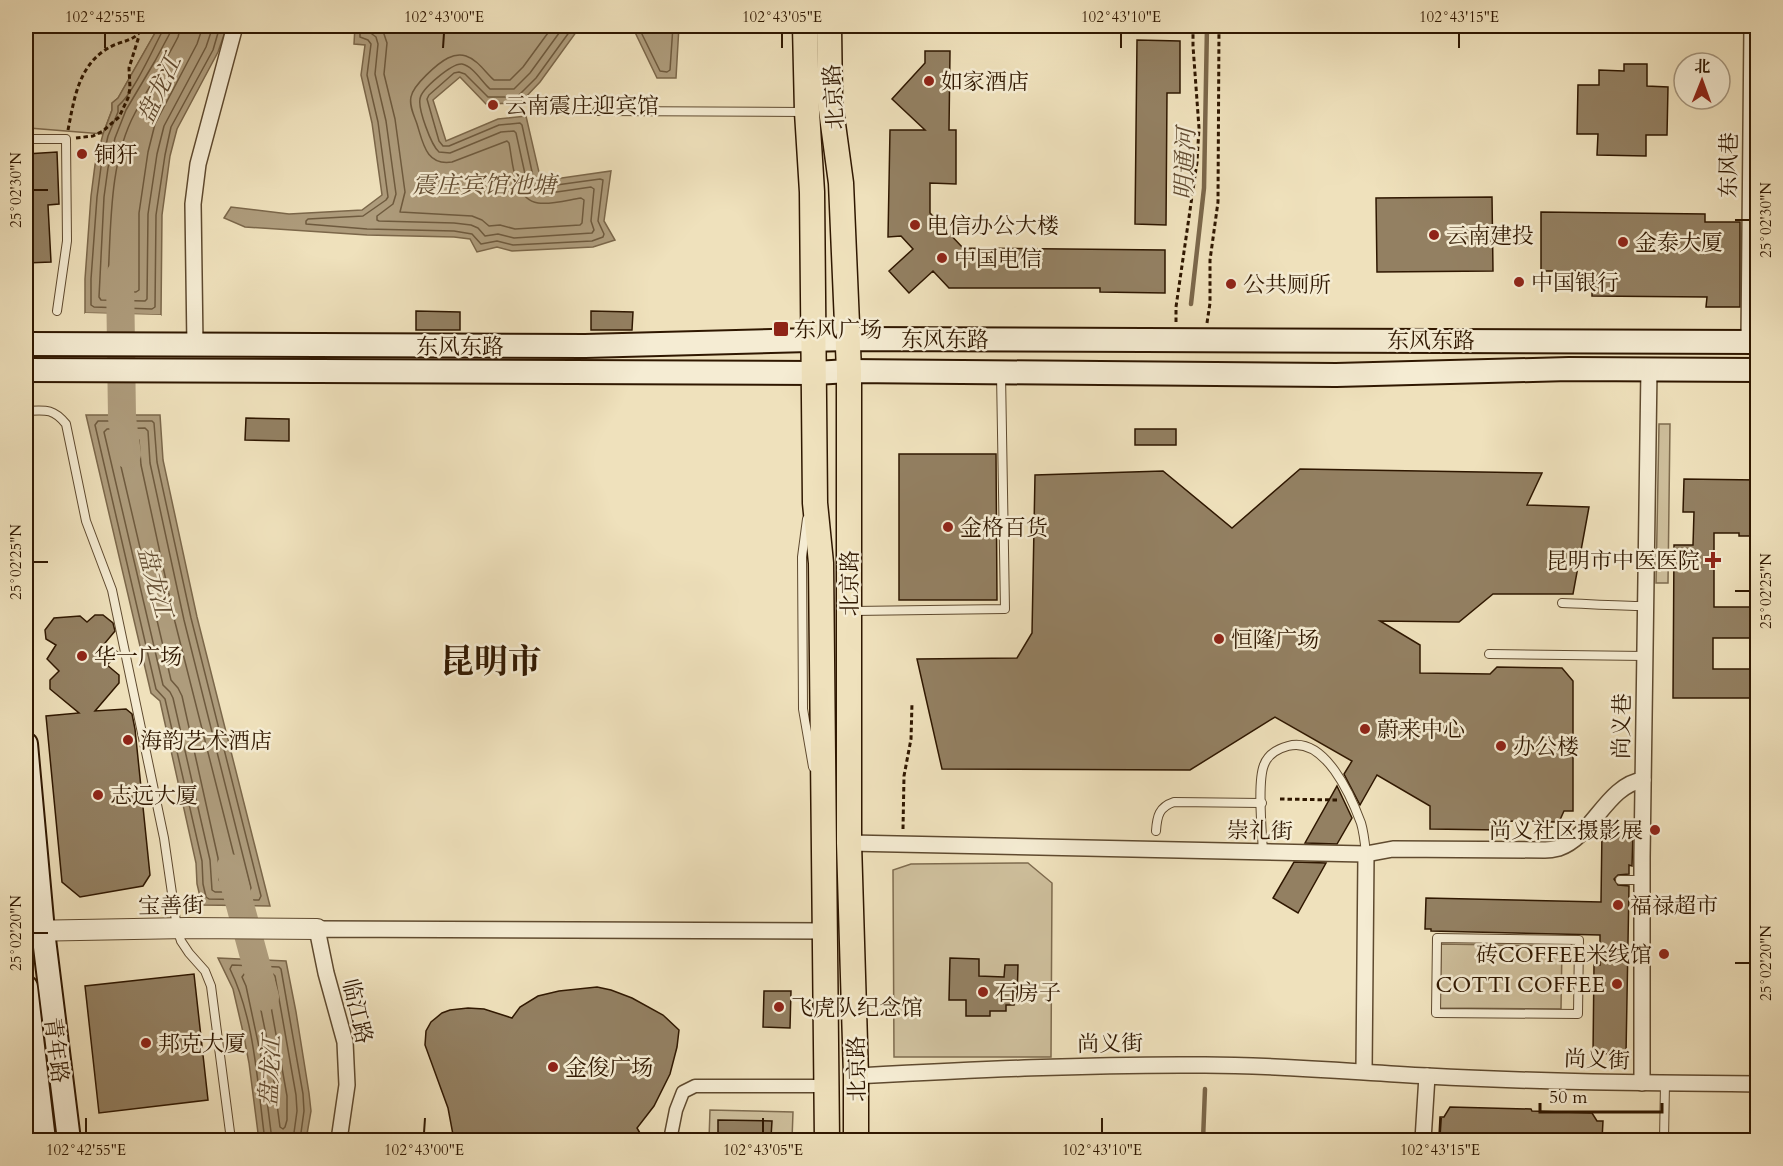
<svg xmlns="http://www.w3.org/2000/svg" width="1783" height="1166" viewBox="0 0 1783 1166" font-family="Cardo,'Noto Serif SC',serif">
	<rect width="100%" height="100%" fill="#efe1bc"/>
	<filter id="stains"><feTurbulence type="fractalNoise" baseFrequency=".00333" numOctaves="4"/><feColorMatrix values="0 0 0 0 .2 0 0 0 0 .09 0 0 0 0 .02 0 0 0 .5 -.17"/></filter>
	<radialGradient id="worn" r=".72"><stop offset=".6" stop-color="#630" stop-opacity="0"/><stop offset="1" stop-color="#630" stop-opacity=".3"/></radialGradient>
	<g fill="#cebf9c" stroke="#7e6b4e" stroke-width="1.5">
		<polygon points="26,26 159,26 118,98 112,103 112,110 103,134 29,128 26,101"/>
		<polygon points="1659,424 1670,424 1668,583 1656,583"/>
		<polygon points="1028,863 1052,883 1051,1057 894,1057 893,870 911,864"/>
		<polygon points="1441,944 1562,946 1561,1009 1440,1008"/>
		<polygon points="710,1110 793,1112 792,1140 709,1140"/>
	</g>
	<g fill="#ae9c7c" stroke="#7b674a" stroke-width="1.5">
		<polygon points="159,26 227,26 218,52 177,129 170,156 162,215 161,315 85,313 85,279 91,196 95,165 103,134 112,110 112,103 118,98"/>
		<polygon points="355,26 575,26 577,31 540,82 520,103 486,104 460,77 433,100 446,141 498,119 526,116 541,181 611,171 604,221 615,240 593,247 512,251 497,247 477,252 470,239 454,237 367,235 245,227 224,218 231,207 289,214 362,210 382,195 372,123 361,75 365,45 354,44"/>
		<polygon points="632,26 679,26 676,78 657,78"/>
		<polygon points="86,415 160,415 163,460 197,617 270,906 202,905 197,884 196,863 160,701 151,693"/>
		<polygon points="218,958 286,961 296,1012 309,1093 311,1111 306,1140 256,1140 258,1133 249,1063 243,1032 233,989"/>
	</g>
	<polygon fill="#efe1bc" points="85,313 161,315 161,318 85,316"/>
	<g fill="none" stroke-linecap="round" stroke-linejoin="round">
		<g stroke="#6e5a3e" stroke-width="1.5">
			<path d="M 164,26 L 163,30 C 153,49 133,94 118,106 L 118,112 L 108,136 L 101,167 L 97,197 L 91,279 L 91,305 L 94,307 L 152,309 L 155,307 L 156,215 L 165,155 L 171,127 L 213,50 L 220,26"/>
			<polyline points="172,26 170,33 155,61 126,110 115,138 108,168 104,197 99,297 101,300 145,301 147,299 148,214 157,154 164,126 206,47 213,26"/>
			<path d="M 181,26 L 178,37 C 165,63 148,88 135,113 C 109,161 111,227 108,280 L 108,289 L 110,291 L 136,292 L 139,290 L 139,213 L 148,152 L 155,124 L 197,44 L 203,26"/>
			<polyline points="360,26 360,37 368,40 371,44 367,75 378,122 388,197 386,200 363,216 308,219 306,221 306,224 367,229 454,231 472,234 481,244 497,241 513,245 592,241 603,237 604,234 598,221 603,180 600,179 542,187 537,185 534,181 522,125 520,123 499,125 449,146 443,146 439,141 427,99 429,95 454,73 459,72 465,74 488,97 517,97 536,78 570,31 570,26"/>
			<path d="M 368,26 L 368,31 L 376,37 L 378,44 L 375,74 L 386,121 L 396,194 L 393,204 L 377,216 L 377,220 L 379,221 L 454,223 L 471,225 L 478,228 L 485,236 L 498,234 L 514,238 L 592,233 L 594,230 L 591,221 L 594,189 L 591,187 L 543,194 L 533,192 L 527,183 L 516,133 L 514,131 L 501,132 L 450,153 L 439,152 C 431,145 418,109 420,99 C 421,89 452,63 462,64 C 473,66 482,82 490,89 L 514,89 L 530,73 L 562,29 L 563,26"/>
			<path d="M 377,26 L 384,34 L 387,43 L 384,74 L 395,119 L 405,192 L 400,212 L 472,216 L 482,220 L 489,226 L 500,225 L 515,229 L 580,225 L 582,223 L 584,200 L 581,198 C 568,200 551,205 538,203 C 513,199 513,162 509,143 L 507,141 L 452,162 C 426,166 423,143 417,124 C 414,115 409,106 411,97 C 413,85 438,63 448,58 C 454,55 460,54 466,56 C 478,60 485,72 494,80 L 510,80 L 523,67 L 553,26"/>
			<polyline points="638,26 660,71 667,72 670,70 673,26"/>
			<polygon points="98,421 152,421 154,423 157,462 191,618 261,896 259,900 209,899 206,897 203,884 202,861 165,699 156,689 95,425"/>
			<polygon points="145,428 148,431 150,463 184,620 251,888 249,892 215,892 212,890 210,860 173,698 170,692 163,685 104,432 107,429"/>
			<polygon points="118,438 137,438 139,440 141,465 175,622 240,879 238,883 222,883 219,880 218,858 182,696 178,688 171,680 115,441"/>
			<polygon points="258,983 267,984 287,1096 287,1120 285,1127 283,1129 280,1127 271,1059 256,986"/>
			<path d="M 262,1140 L 264,1133 C 257,1078 254,1018 230,969 L 232,965 L 279,967 L 281,969 L 303,1094 L 304,1111 L 300,1140"/>
			<polyline points="270,1140 271,1132 262,1061 246,986 242,977 245,973 273,974 275,976 296,1095 297,1111 293,1140"/>
		</g>
		<g stroke="#7b674a" stroke-width="4.5">
			<polyline points="1191,304 1204,188 1207,26"/>
			<polyline points="1203,1140 1205,1089"/>
		</g>
		<g stroke="#ae9c7c" stroke-width="28">
			<polyline points="120,275 122,418 127,454"/>
			<polyline points="230,868 265,997"/>
		</g>
	</g>
	<g fill="#938062" stroke="#2f1700" stroke-width="1.5">
		<polygon points="1137,40 1180,41 1180,93 1167,93 1166,225 1135,224"/>
		<polygon points="925,51 950,51 949,130 956,130 956,184 930,183 930,213 963,248 1165,250 1165,293 1100,292 1100,288 949,288 933,271 909,293 889,271 913,249 901,236 888,237 890,130 925,130 892,99 925,63"/>
		<polygon points="1624,64 1647,64 1647,86 1668,87 1667,135 1646,135 1646,156 1597,155 1598,134 1577,134 1578,85 1599,85 1599,70 1624,71"/>
		<polygon points="57,152 59,204 48,205 51,262 26,263 26,154"/>
		<polygon points="1492,197 1493,271 1377,272 1376,198"/>
		<polygon points="1541,212 1705,214 1705,222 1740,222 1740,307 1706,307 1707,297 1592,296 1592,271 1541,271"/>
		<polygon points="416,311 460,312 460,330 416,330"/>
		<polygon points="591,311 633,312 632,330 591,330"/>
		<polygon points="246,418 289,419 289,441 245,440"/>
		<rect x="1135" y="429" width="41" height="16"/>
		<polygon points="899,454 996,454 997,600 899,600"/>
		<polygon points="1300,469 1542,473 1527,505 1589,507 1573,594 1493,594 1459,622 1380,621 1420,645 1420,673 1490,674 1497,667 1562,668 1573,681 1573,811 1564,811 1559,822 1503,821 1500,830 1430,829 1430,806 1377,775 1360,805 1344,774 1352,761 1275,717 1190,770 942,769 917,659 1017,658 1032,633 1035,475 1163,471 1232,528"/>
		<polygon points="1684,479 1758,480 1758,536 1739,536 1739,533 1714,533 1714,607 1758,607 1758,638 1713,638 1713,669 1758,669 1758,698 1673,698 1674,545 1693,545 1694,512 1683,512"/>
		<polygon points="95,615 103,615 113,623 115,631 105,643 119,653 107,665 119,675 119,683 95,711 126,709 132,714 135,729 150,875 143,886 80,897 62,882 46,716 79,713 50,689 50,680 59,671 47,659 56,645 46,639 45,630 54,618 80,616 87,622"/>
		<polygon points="1337,786 1352,818 1337,844 1305,843"/>
		<polygon points="1602,831 1633,832 1632,866 1629,865 1629,874 1618,875 1614,879 1618,885 1629,886 1626,1054 1593,1054 1594,965 1600,965 1600,935 1431,931 1431,929 1425,929 1426,898 1601,902"/>
		<polygon points="1294,862 1326,863 1298,913 1273,898"/>
		<polygon points="950,958 979,959 979,976 1004,977 1005,965 1018,965 1017,1000 1014,1000 1014,1005 1006,1005 1006,1011 990,1011 990,1016 966,1016 966,1000 949,1000"/>
		<polygon points="194,974 208,1100 99,1113 85,986"/>
		<polygon points="597,987 611,990 632,998 663,1015 679,1030 677,1047 670,1074 654,1106 637,1128 644,1140 454,1140 448,1108 425,1045 426,1031 431,1022 442,1013 450,1010 468,1008 484,1009 512,1018 520,1007 538,996 559,991"/>
		<polygon points="764,991 791,991 790,1028 763,1027"/>
		<polygon points="1450,1107 1531,1109 1532,1111 1592,1113 1597,1121 1603,1121 1602,1140 1439,1136 1440,1117 1444,1117"/>
		<polygon points="718,1120 772,1121 771,1137 759,1137 759,1140 724,1140 724,1137 718,1136"/>
	</g>
	<g fill="none" stroke-linecap="round" stroke-linejoin="round">
		<g stroke="#5f4a2f" stroke-width="10">
			<g id="service">
				<polyline points="597,111 805,112"/>
				<polyline points="26,139 66,139 67,241 57,311"/>
				<path d="M 26,411 C 45,410 53,408 66,424 L 86,521 L 112,590 L 164,838 L 177,928 L 181,941 L 189,953 L 205,971 L 211,986 L 231,1140"/>
				<polyline points="807,519 802,557 803,709 813,767"/>
				<path d="M 1562,603 C 1590,604 1618,606 1645,606"/>
				<polyline points="853,611 1005,609 1001,374"/>
				<polyline points="1489,654 1645,656"/>
				<path d="M 1156,831 C 1157,816 1159,807 1174,802 L 1262,803"/>
				<path d="M 1263,852 C 1262,832 1257,782 1264,765 C 1268,754 1277,749 1288,746 C 1325,736 1351,796 1361,823 C 1364,833 1365,844 1366,854"/>
				<polyline points="1620,880 1642,880"/>
				<polygon points="1437,938 1579,940 1578,1014 1436,1013"/>
				<polyline points="1664,1140 1665,1083"/>
			</g>
		</g>
		<g stroke="#5f4a2f" stroke-width="15">
			<polyline id="pedestrian" points="670,1140 676,1110 683,1092 695,1086 827,1086"/>
		</g>
		<g stroke="#5f4a2f" stroke-width="18">
			<g id="minor">
				<polyline points="1749,341 1752,26"/>
				<polyline points="195,345 193,204 198,164 235,26"/>
				<path d="M 849,843 L 1366,854 L 1393,849 L 1545,850 C 1550,850 1555,849 1559,848 C 1593,836 1607,785 1643,780"/>
				<polyline points="1364,1071 1366,854"/>
				<path d="M 856,1076 C 973,1070 1089,1064 1205,1065 C 1279,1065 1353,1072 1427,1076 C 1537,1082 1647,1083 1758,1084"/>
				<polyline points="1642,1083 1642,857 1649,369"/>
				<polyline points="339,1140 347,1085 345,1042 326,973 317,929 825,931"/>
				<polyline points="1423,1140 1427,1076"/>
			</g>
		</g>
		<g stroke="#5f4a2f" stroke-width="22">
			<polyline id="tertiary" points="26,931 187,928 317,929"/>
		</g>
		<g stroke="#2f1700" stroke-width="26">
			<g id="secondary">
				<polyline points="26,344 585,346 847,339 1758,342"/>
				<polyline points="26,370 815,373 849,371 1336,375 1569,369 1758,370"/>
				<polyline points="26,744 43,931 69,1140"/>
				<polyline points="26,987 44,1140"/>
			</g>
		</g>
		<g stroke="#2f1700" stroke-width="27">
			<g id="primary">
				<polyline points="805,26 807,112 812,192 815,503 821,563 827,1140"/>
				<polyline points="829,26 830,102 841,183 849,371 849,843 856,1076 856,1140"/>
			</g>
		</g>
		<g stroke="#2f1700" stroke-width="3" stroke-dasharray="4.5 3" stroke-linecap="butt">
			<path d="M 68,130 C 74,100 78,68 105,50 C 121,39 134,44 144,26"/>
			<polyline points="76,138 93,136 103,131 119,117 128,98 130,88 129,68 139,36"/>
			<polyline points="1176,322 1176,307 1197,162 1199,128 1193,46 1193,26"/>
			<polyline points="1207,323 1210,303 1210,260 1218,202 1219,26"/>
			<polyline points="1280,799 1338,800"/>
			<polyline points="903,829 904,776 911,739 912,703"/>
		</g>
		<use href="#service" stroke="#f5ecd3" stroke-width="8"/>
		<use href="#pedestrian" stroke="#f5ecd3" stroke-width="12"/>
		<use href="#minor" stroke="#f5ecd3" stroke-width="15"/>
		<use href="#tertiary" stroke="#f5ecd3" stroke-width="20"/>
		<use href="#secondary" stroke="#f5ecd3" stroke-width="22"/>
		<use href="#primary" stroke="#efe1bc" stroke-width="24"/>
	</g>
	<path fill="none" stroke="#2f1700" stroke-width="2" d="M 105,48 L 105,33M 443,48 L 444,33M 782,48 L 782,33M 1121,48 L 1121,33M 1459,48 L 1459,33M 33,190 L 48,190M 1735,220 L 1750,220M 33,562 L 48,562M 1735,591 L 1750,591M 33,933 L 48,933M 1735,963 L 1750,963M 86,1133 L 86,1118M 424,1133 L 425,1118M 763,1133 L 763,1118M 1102,1133 L 1102,1118M 1440,1133 L 1441,1118"/>
	<g fill="#8f2418" stroke="#f5ecd3" stroke-width="2">
		<circle cx="929" cy="81" r="6"/>
		<circle cx="493" cy="105" r="6"/>
		<circle cx="82" cy="154" r="6"/>
		<circle cx="915" cy="225" r="6"/>
		<circle cx="1434" cy="235" r="6"/>
		<circle cx="1623" cy="242" r="6"/>
		<circle cx="942" cy="258" r="6"/>
		<circle cx="1519" cy="282" r="6"/>
		<circle cx="1231" cy="284" r="6"/>
		<rect x="773" y="321" width="16" height="16" rx="3"/>
		<circle cx="948" cy="527" r="6"/>
		<path d="M1710 551h6v6h6v6h-6v6h-6v-6h-6v-6h6z"/>
		<circle cx="1219" cy="639" r="6"/>
		<circle cx="82" cy="656" r="6"/>
		<circle cx="1365" cy="729" r="6"/>
		<circle cx="128" cy="740" r="6"/>
		<circle cx="1501" cy="746" r="6"/>
		<circle cx="98" cy="795" r="6"/>
		<circle cx="1655" cy="830" r="6"/>
		<circle cx="1618" cy="905" r="6"/>
		<circle cx="1664" cy="954" r="6"/>
		<circle cx="1617" cy="984" r="6"/>
		<circle cx="983" cy="992" r="6"/>
		<circle cx="779" cy="1007" r="6"/>
		<circle cx="146" cy="1043" r="6"/>
		<circle cx="553" cy="1067" r="6"/>
	</g>
	<g text-anchor="middle" stroke-width="5" stroke-linejoin="round" paint-order="stroke">
		<g font-size="22" fill="#2f1700" stroke="#f5ecd3" text-anchor="start">
			<text x="941" y="89">如家酒店</text>
			<text x="505" y="113">云南震庄迎宾馆</text>
			<text x="94" y="162">铜犴</text>
			<text x="927" y="233">电信办公大楼</text>
			<text x="1446" y="243">云南建投</text>
			<text x="1635" y="250">金泰大厦</text>
			<text x="954" y="266">中国电信</text>
			<text x="1531" y="290">中国银行</text>
			<text x="1243" y="292">公共厕所</text>
			<text x="794" y="337">东风广场</text>
			<text x="960" y="535">金格百货</text>
			<text x="1700" y="568" text-anchor="end">昆明市中医医院</text>
			<text x="1231" y="647">恒隆广场</text>
			<text x="94" y="664">华一广场</text>
			<text x="1377" y="737">蔚来中心</text>
			<text x="140" y="748">海韵艺术酒店</text>
			<text x="1513" y="754">办公楼</text>
			<text x="110" y="803">志远大厦</text>
			<text x="1643" y="838" text-anchor="end">尚义社区摄影展</text>
			<text x="1630" y="913">福禄超市</text>
			<text x="1652" y="962" text-anchor="end">砖COFFEE米线馆</text>
			<text x="1605" y="992" text-anchor="end">COTTI COFFEE</text>
			<text x="995" y="1000">石房子</text>
			<text x="791" y="1015">飞虎队纪念馆</text>
			<text x="158" y="1051">邦克大厦</text>
			<text x="565" y="1075">金俊广场</text>
		</g>
		<g font-size="22" fill="#2f1700" stroke="#f5ecd3">
			<text transform="translate(833 97) rotate(-94)" y="8">北京路</text>
			<text transform="translate(1728 165) rotate(-89)" y="8">东风巷</text>
			<text x="945" y="347">东风东路</text>
			<text x="1431" y="348">东风东路</text>
			<text x="460" y="354">东风东路</text>
			<text transform="translate(849 583) rotate(-90)" y="8">北京路</text>
			<text transform="translate(1621 726) rotate(-89)" y="8">尚义巷</text>
			<text transform="translate(1260 830) rotate(1)" y="8">崇礼街</text>
			<text transform="translate(171 905) rotate(-1)" y="8">宝善街</text>
			<text transform="translate(358 1011) rotate(77)" y="8">临江路</text>
			<text transform="translate(1110 1043) rotate(-1)" y="8">尚义街</text>
			<text transform="translate(57 1050) rotate(83)" y="8">青年路</text>
			<text transform="translate(1597 1059) rotate(2)" y="8">尚义街</text>
			<text transform="translate(856 1069) rotate(-91)" y="8">北京路</text>
		</g>
		<g font-size="24" font-style="italic" fill="#624c32" stroke="#f5ecd3">
			<text transform="translate(159 89) rotate(-65)" y="8">盘龙江</text>
			<text transform="translate(1185 164) rotate(-88)" y="8">明通河</text>
			<text x="484" y="193">震庄宾馆池塘</text>
			<text transform="translate(155 582) rotate(75)" y="8">盘龙江</text>
			<text transform="translate(270 1071) rotate(-87)" y="8">盘龙江</text>
		</g>
		<g font-size="34" font-weight="bold" fill="#2f1700" stroke="#f5ecd3">
			<text x="491" y="673">昆明市</text>
		</g>
	</g>
	<rect width="1783" height="1166" fill="none" stroke="#efe1bc" stroke-width="66"/>
	<g transform="translate(1702 81) rotate(1)"><circle r="28" fill="#f5ecd3" stroke="#a6977f" stroke-width="1.5"/>
	<path d="M0-4.5L10 22L0 15L-10 22Z" fill="#8f2418"/>
	<text y="-9" font-size="16" font-weight="bold" text-anchor="middle" fill="#2f1700">北</text>
	</g>
	<path d="M1540 1103v9h122v-9" fill="none" stroke="#2f1700" stroke-width="3"/>
	<text x="1549" y="1103" font-size="18" fill="#2f1700" stroke="#f5ecd3" stroke-width="4.5" paint-order="stroke">50 m</text>
	<rect x="33" y="33" width="1717" height="1100" fill="none" stroke="#2f1700" stroke-width="2"/>
	<g font-size="15" text-anchor="middle" fill="#2f1700">
		<text x="105" y="22">102°42'55"E</text>
		<text x="444" y="22">102°43'00"E</text>
		<text x="782" y="22">102°43'05"E</text>
		<text x="1121" y="22">102°43'10"E</text>
		<text x="1459" y="22">102°43'15"E</text>
		<text transform="translate(16 190) rotate(-90)" y="5">25°02'30"N</text>
		<text transform="translate(1766 220) rotate(-90)" y="5">25°02'30"N</text>
		<text transform="translate(16 562) rotate(-90)" y="5">25°02'25"N</text>
		<text transform="translate(1766 591) rotate(-90)" y="5">25°02'25"N</text>
		<text transform="translate(16 933) rotate(-90)" y="5">25°02'20"N</text>
		<text transform="translate(1766 963) rotate(-90)" y="5">25°02'20"N</text>
		<text x="86" y="1155">102°42'55"E</text>
		<text x="424" y="1155">102°43'00"E</text>
		<text x="763" y="1155">102°43'05"E</text>
		<text x="1102" y="1155">102°43'10"E</text>
		<text x="1440" y="1155">102°43'15"E</text>
	</g>
	<rect width="100%" height="100%" filter="url(#stains)"/>
	<rect width="100%" height="100%" fill="url(#worn)"/>
</svg>
